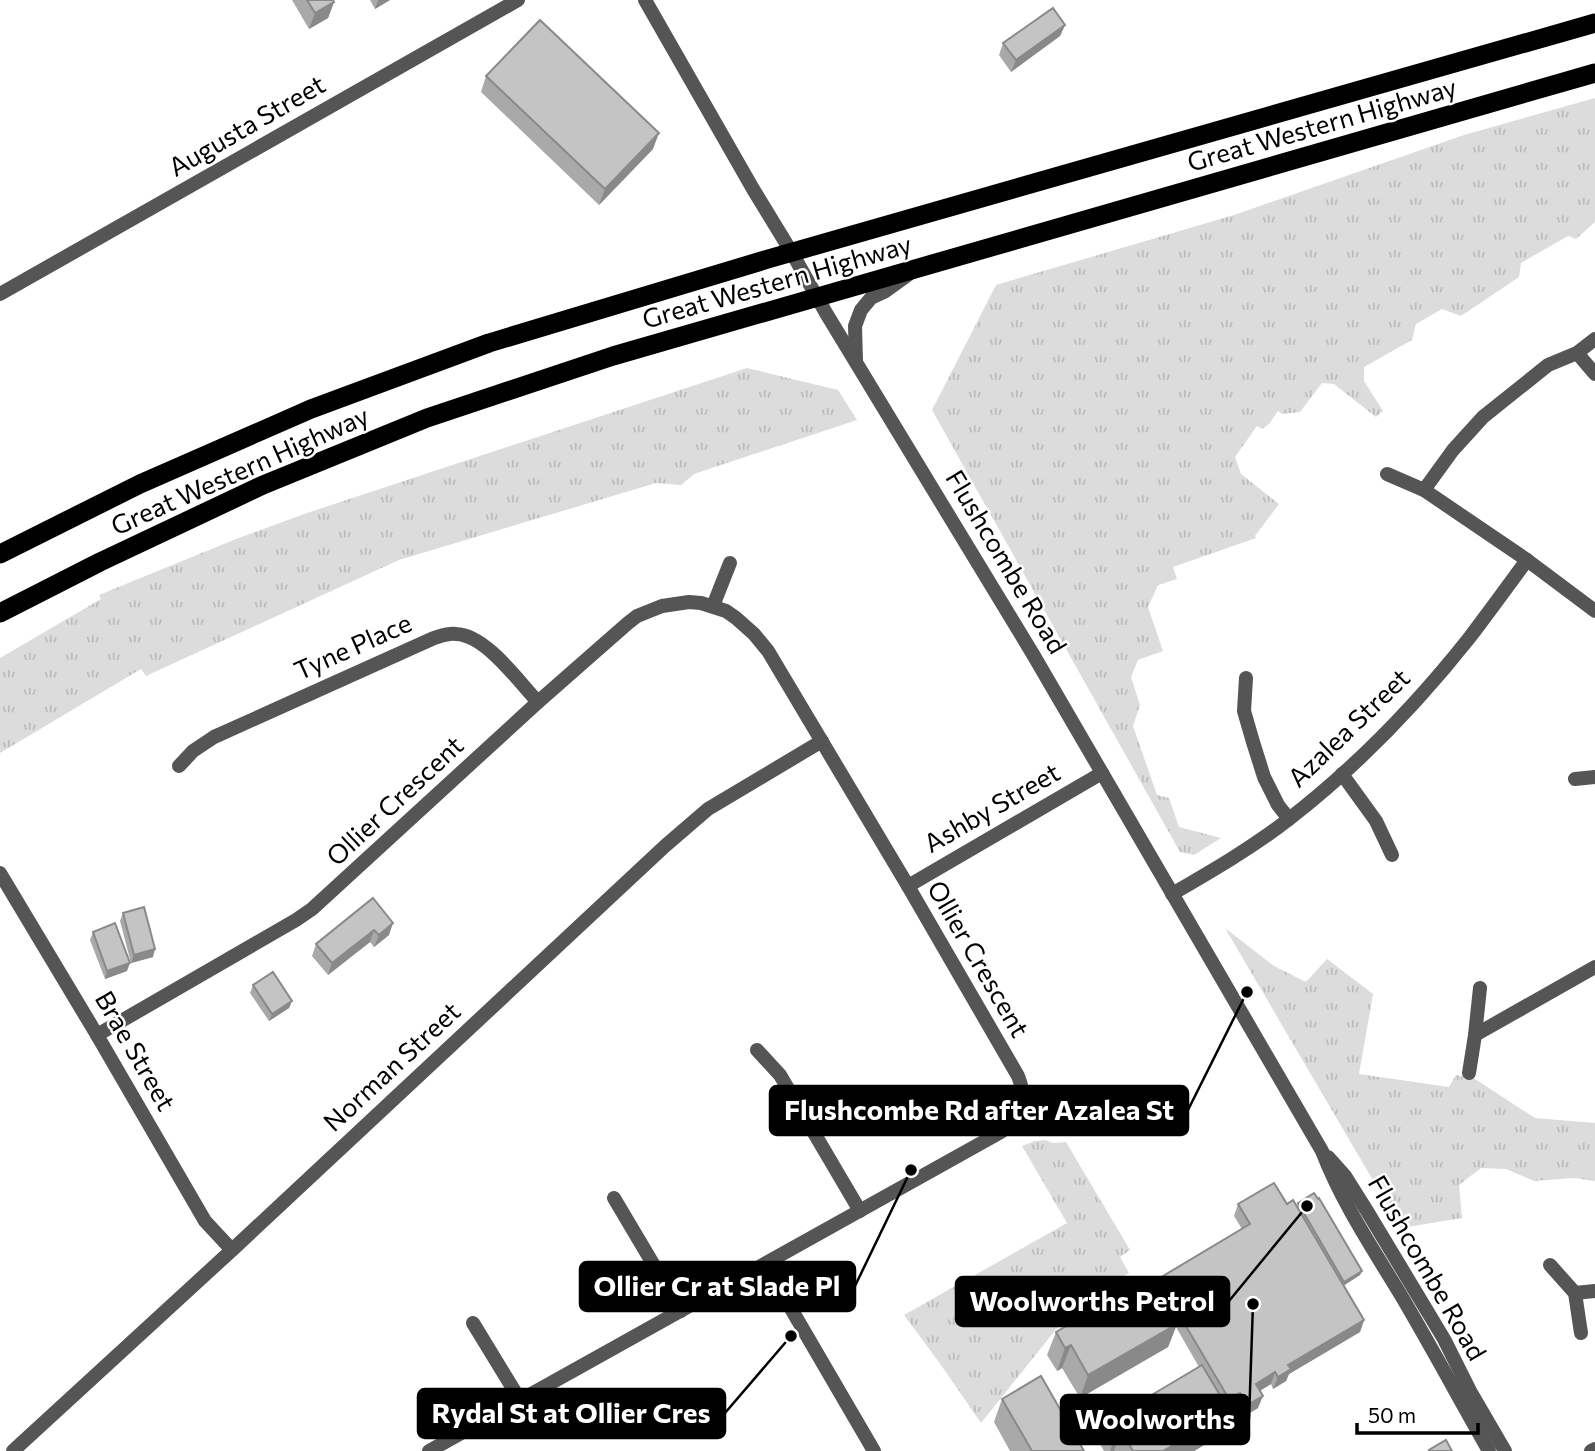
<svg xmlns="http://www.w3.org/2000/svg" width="1595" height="1451" viewBox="0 0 1595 1451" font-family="Commissioner,sans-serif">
	<defs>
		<pattern id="park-tufts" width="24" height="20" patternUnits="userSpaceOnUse" patternTransform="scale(1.75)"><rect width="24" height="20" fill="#dcdcdc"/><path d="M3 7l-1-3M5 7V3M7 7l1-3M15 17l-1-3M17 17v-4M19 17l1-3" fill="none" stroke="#bbb"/></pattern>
	</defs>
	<rect width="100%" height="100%" fill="#fff"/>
	<g fill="url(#park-tufts)">
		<polygon points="1595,98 1595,222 1576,239 1568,236 1521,263 1519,277 1461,316 1442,309 1416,324 1412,340 1364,367 1364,381 1383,411 1376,417 1334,384 1322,383 1300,412 1282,414 1278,411 1269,424 1262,429 1257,426 1235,457 1241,474 1279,504 1255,536 1256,538 1173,567 1177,579 1158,585 1148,607 1163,651 1138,660 1131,677 1140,705 1133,726 1157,795 1169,798 1179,827 1221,838 1194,855 1180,852 932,410 996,285 1234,215 1464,135"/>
		<polygon points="747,368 838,390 857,420 694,474 681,485 656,483 399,560 146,676 141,669 0,753 0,658 101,599 99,595 236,539 307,513"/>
		<polygon points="1225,928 1274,966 1306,982 1327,959 1373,994 1359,1074 1449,1087 1456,1075 1475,1079 1535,1118 1595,1123 1595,1181 1574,1178 1534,1181 1506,1169 1481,1168 1459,1185 1462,1218 1401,1228"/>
		<polygon points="1045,1140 1053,1143 1066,1142 1130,1250 1120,1257 1129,1273 1078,1302 981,1423 941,1365 904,1315 1067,1223 1022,1146 1035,1141"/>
	</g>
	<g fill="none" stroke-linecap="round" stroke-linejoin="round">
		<g stroke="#555" stroke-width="14">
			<polyline points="645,0 753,189 792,253"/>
			<polyline points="0,294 518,0"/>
			<polyline points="1577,353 1595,374"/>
			<polyline points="1387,474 1424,490 1527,560 1595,611"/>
			<polyline points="1424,490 1453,450 1483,417 1548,365 1577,353 1595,339"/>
			<polyline points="713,606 730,563"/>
			<polyline points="1246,678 1244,711 1253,742 1264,777 1278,805 1289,819"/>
			<path d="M 179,766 L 193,751 L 214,737 L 434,638 C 441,636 448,633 456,634 C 486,635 518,681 538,702"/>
			<polyline points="1342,774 1376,821 1392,855"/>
			<polyline points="1575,779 1595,777"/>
			<polyline points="0,873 97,1035 205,1221 232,1250"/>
			<polyline points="908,886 1102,773"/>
			<path d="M 1172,894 C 1212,871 1253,847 1289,819 C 1356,767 1417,704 1470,637 C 1489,612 1508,586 1527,560"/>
			<path d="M 97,1035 L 296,920 L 312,909 L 538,702 L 628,623 L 637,616 L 662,606 L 689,602 L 701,603 L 726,611 L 736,618 L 754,634 L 768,651 L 908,886 L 1018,1076 C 1028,1101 1022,1116 1001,1132 L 429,1451"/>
			<polyline points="1475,1035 1595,967"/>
			<polyline points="757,1050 780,1075 860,1211"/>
			<polyline points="1469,1073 1475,1035 1480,988"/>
			<polyline points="1023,1103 1059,1116"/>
			<polyline points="614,1198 681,1311"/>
			<polyline points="765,1264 874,1451"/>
			<polyline points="1550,1265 1575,1293 1581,1333"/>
			<polyline points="1575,1293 1595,1291"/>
			<polyline points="473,1323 520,1400"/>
			<polyline points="13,1451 232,1250 665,846 708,809 822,741"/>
			<polyline points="1591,1451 1595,1449"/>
		</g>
		<g stroke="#555" stroke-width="14">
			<path d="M 792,253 L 826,313 L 1034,656 L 1322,1151 C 1342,1203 1373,1249 1402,1297 C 1432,1348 1460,1400 1489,1451"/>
			<polyline points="856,361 855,326 861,310 871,298 884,292 909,274"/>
			<polyline points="1328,1157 1345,1176 1367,1211 1444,1339 1470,1391 1505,1451"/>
		</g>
		<g stroke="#000" stroke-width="19">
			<polyline points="0,554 140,484 311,409 489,343 768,259 1595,23"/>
			<polyline points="0,613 100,562 263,485 427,418 613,356 1595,73"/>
		</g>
	</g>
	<g fill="#a9a9a9">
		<polygon points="292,0 333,0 334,2 328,18 309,29"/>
		<polygon points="370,0 390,0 375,9"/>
		<polygon points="1065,25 1060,36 1011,72 999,55 1003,43"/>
		<polygon points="486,76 653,149 599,205 481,92"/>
		<polygon points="373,898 389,935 374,947 370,942 328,975 312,956 316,944"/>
		<polygon points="123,913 153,957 131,963 120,921"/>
		<polygon points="93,932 127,971 105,979 90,940"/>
		<polygon points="253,985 292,1001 289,1008 269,1021 250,993"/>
		<polygon points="1298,1203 1362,1271 1360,1275 1344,1285 1364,1320 1360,1332 1289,1374 1286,1381 1273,1389 1271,1384 1260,1391 1258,1408 1243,1417 1236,1405 1228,1409 1221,1435 1194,1451 1104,1451 1100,1444 1108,1421 1199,1367 1176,1327 1168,1347 1080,1398 1062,1368 1057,1371 1047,1355 1056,1332 1156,1287 1158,1279 1242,1229 1234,1216 1238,1204 1287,1204 1297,1206"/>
		<polygon points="1002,1399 1084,1451 1010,1451 994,1422"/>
	</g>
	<g fill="#898989">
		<polygon points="378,0 390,0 375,9"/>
		<polygon points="334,2 328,18 309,29 315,13"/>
		<polygon points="1065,25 1060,36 1011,72 1016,60"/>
		<polygon points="659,133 653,149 599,205 605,189"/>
		<polygon points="393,923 389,935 374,947 379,935"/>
		<polygon points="374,930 370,942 328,975 332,963"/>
		<polygon points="155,949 153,957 131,963 134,955"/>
		<polygon points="130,963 127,971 105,979 107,971"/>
		<polygon points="292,1001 289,1008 269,1021 272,1014"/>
		<polygon points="1362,1271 1360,1275 1343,1286 1344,1282"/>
		<polygon points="1364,1320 1360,1332 1289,1374 1286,1381 1273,1389 1278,1377 1288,1365"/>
		<polygon points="1177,1324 1168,1347 1080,1398 1088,1375"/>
		<polygon points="1071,1345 1062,1368 1057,1371 1065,1348"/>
		<polygon points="1275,1372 1271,1384 1251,1396 1256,1384"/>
		<polygon points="1240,1393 1236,1405 1225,1411 1229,1399"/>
		<polygon points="1263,1396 1258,1408 1243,1417 1247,1405"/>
		<polygon points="1230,1412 1221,1435 1194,1451 1163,1451"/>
		<polygon points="1121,1431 1114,1451 1110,1451 1116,1434"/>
	</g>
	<g fill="#c4c4c4" stroke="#898989" stroke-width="2">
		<polygon points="307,0 333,0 334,2 315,13"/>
		<polygon points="1053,8 1065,25 1016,60 1003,43"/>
		<polygon points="540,20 659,133 605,189 486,76"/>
		<polygon points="373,898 393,923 379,935 374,930 332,963 316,944"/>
		<polygon points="144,907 155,949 134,955 123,913"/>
		<polygon points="115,923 130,963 107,971 93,932"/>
		<polygon points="273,972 292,1001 272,1014 253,985"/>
		<polygon points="1274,1183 1287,1204 1293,1200 1364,1320 1288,1365 1291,1369 1278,1377 1275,1372 1256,1384 1263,1396 1247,1405 1240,1393 1229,1399 1158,1279 1250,1224 1238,1204"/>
		<polygon points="1314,1193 1318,1199 1319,1198 1362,1271 1344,1282 1298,1203"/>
		<polygon points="1150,1277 1177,1324 1088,1375 1071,1345 1065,1348 1056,1332"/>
		<polygon points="1202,1365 1230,1412 1163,1451 1133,1451 1121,1431 1116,1434 1108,1421"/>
		<polygon points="1041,1376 1084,1451 1032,1451 1002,1399"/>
		<polygon points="1446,1440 1452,1451 1430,1451 1429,1450"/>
	</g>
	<g text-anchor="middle" stroke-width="5" stroke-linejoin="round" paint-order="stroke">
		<g font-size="26" fill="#000" stroke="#fff">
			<text transform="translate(1322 125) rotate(-16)" y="9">Great Western Highway</text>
			<text transform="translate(247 126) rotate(-30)" y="9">Augusta Street</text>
			<text transform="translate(777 282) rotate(-16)" y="9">Great Western Highway</text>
			<text transform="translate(240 471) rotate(-24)" y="9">Great Western Highway</text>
			<text transform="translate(1006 562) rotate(59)" y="9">Flushcombe Road</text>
			<text transform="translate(353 647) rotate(-24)" y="9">Tyne Place</text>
			<text transform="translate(1349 728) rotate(-44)" y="9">Azalea Street</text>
			<text transform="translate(395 801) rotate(-43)" y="9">Ollier Crescent</text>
			<text transform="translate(992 808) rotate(-30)" y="9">Ashby Street</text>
			<text transform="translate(978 959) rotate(60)" y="9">Ollier Crescent</text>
			<text transform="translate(135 1051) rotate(60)" y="9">Brae Street</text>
			<text transform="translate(392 1067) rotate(-43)" y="9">Norman Street</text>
			<text transform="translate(1427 1268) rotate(60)" y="9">Flushcombe Road</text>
		</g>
	</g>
	<path fill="none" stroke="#000" stroke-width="2.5" d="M1247 992L1188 1110M911 1170L855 1286M1307 1206L1229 1301M791 1336L725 1413M1253 1304L1249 1419"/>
	<g fill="#000" stroke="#fff" stroke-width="2.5">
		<circle cx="1247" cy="992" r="7"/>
		<circle cx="911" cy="1170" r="7"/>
		<circle cx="1307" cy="1206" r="7"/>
		<circle cx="791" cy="1336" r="7"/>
		<circle cx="1253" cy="1304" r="7"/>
	</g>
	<g fill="#000" stroke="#000" stroke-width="2.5">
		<rect x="770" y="1086" width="418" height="49" rx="7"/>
		<rect x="580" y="1262" width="275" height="49" rx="7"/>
		<rect x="956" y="1277" width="273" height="49" rx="7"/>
		<rect x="418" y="1389" width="307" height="49" rx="7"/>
		<rect x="1061" y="1395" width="188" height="49" rx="7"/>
	</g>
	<g font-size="28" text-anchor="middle" font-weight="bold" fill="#fff">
		<text x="979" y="1120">Flushcombe Rd after Azalea St</text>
		<text x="717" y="1296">Ollier Cr at Slade Pl</text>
		<text x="1092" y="1311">Woolworths Petrol</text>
		<text x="571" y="1423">Rydal St at Ollier Cres</text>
		<text x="1155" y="1429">Woolworths</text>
	</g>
	<path d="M1357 1423v10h121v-10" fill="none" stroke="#000000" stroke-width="3.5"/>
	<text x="1368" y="1423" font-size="21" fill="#000000" stroke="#ffffff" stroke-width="5" paint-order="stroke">50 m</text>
</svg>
